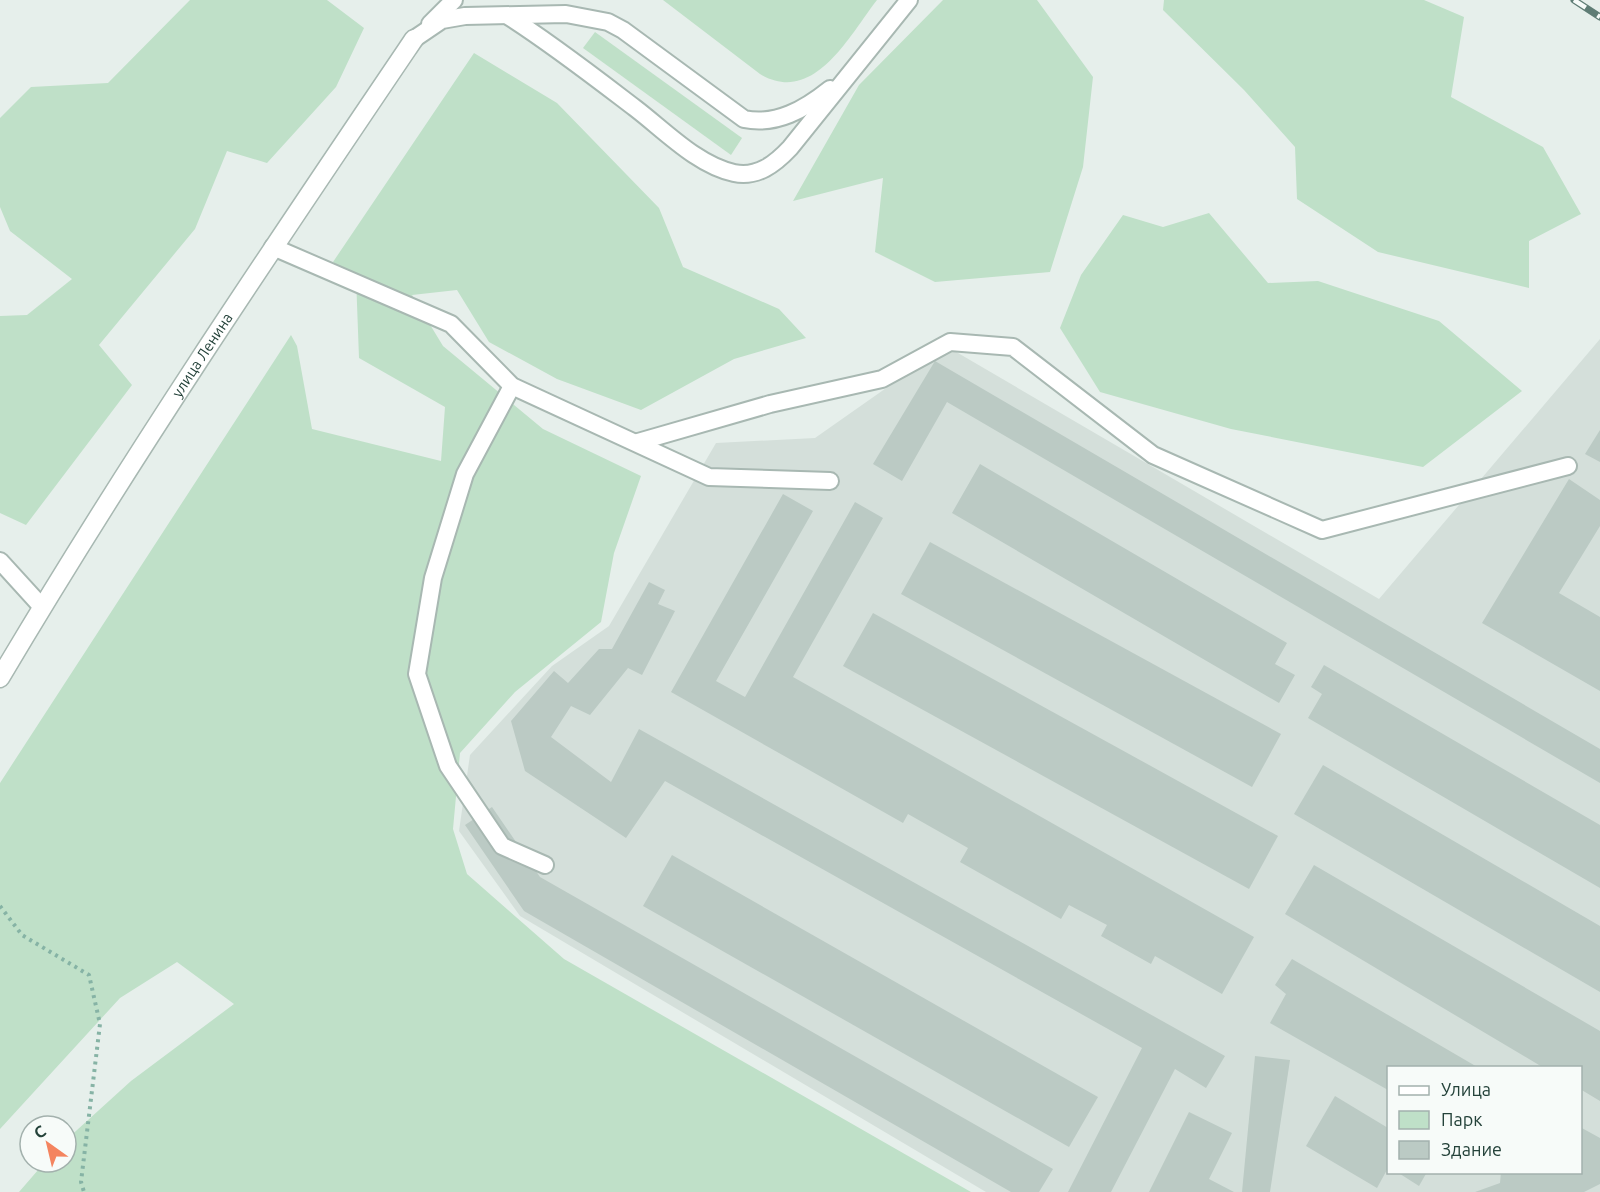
<svg xmlns="http://www.w3.org/2000/svg" width="1600" height="1192" viewBox="0 0 1600 1192" font-family="Ubuntu,sans-serif">
	<rect width="100%" height="100%" fill="#e6efeb"/>
	<path fill="#d4dfda" fill-rule="evenodd" d="M 1600,339 L 1600,1192 L 986,1192 L 520,916 L 459,831 L 470,755 L 552,666 L 609,626 L 716,443 L 815,438 L 946,346 L 1379,599 ZM 1388,1068 L 1580,1068 L 1580,1172 L 1388,1172 Z"/>
	<g fill="#bfe0c8">
		<polygon points="190,0 327,0 364,28 336,87 267,163 227,151 195,229 99,345 132,385 26,525 0,513 0,316 27,315 72,279 10,231 0,207 0,118 31,87 108,83"/>
		<path d="M 663,0 L 877,0 C 849,36 814,106 760,74 Z"/>
		<polygon points="943,0 1037,0 1093,77 1083,167 1050,272 935,282 875,252 883,178 793,201 859,85"/>
		<polygon points="1164,0 1424,0 1464,17 1451,97 1543,147 1581,214 1529,241 1529,288 1378,252 1297,199 1295,147 1244,90 1163,10"/>
		<polygon points="595,32 742,138 731,155 583,48"/>
		<polygon points="474,53 557,103 659,208 683,267 779,309 806,338 734,359 641,410 557,379 489,342 457,290 412,295 443,346 543,429 641,476 614,553 601,622 515,692 460,753 453,829 467,874 564,959 971,1192 19,1192 45,1162 66,1162 66,1140 131,1081 234,1004 177,962 120,998 0,1129 0,783 291,335 297,346 312,429 441,461 445,407 359,358 356,277 333,262"/>
		<polygon points="1209,213 1268,283 1318,281 1439,321 1522,391 1423,467 1231,429 1100,392 1060,328 1081,275 1123,215 1163,227"/>
	</g>
	<g fill="#bbcac4">
		<polygon points="935,361 1600,749 1600,783 947,402 902,481 873,464"/>
		<polygon points="1600,430 1600,462 1585,454"/>
		<polygon points="980,464 1287,643 1275,664 1295,675 1279,703 952,513"/>
		<polygon points="1569,479 1600,500 1600,526 1559,593 1600,617 1600,691 1482,623"/>
		<polygon points="783,494 813,511 716,681 745,697 855,502 883,518 793,677 1254,937 1222,994 1155,956 1151,964 1101,936 1107,925 1069,905 1061,919 960,862 968,848 908,814 903,823 671,692"/>
		<polygon points="930,542 1281,734 1252,787 901,594"/>
		<polygon points="649,582 665,590 658,604 675,611 642,675 628,668 590,715 571,706 551,737 611,782 639,729 1225,1056 1206,1088 1175,1069 1111,1192 1068,1192 1142,1048 665,781 626,838 525,771 511,721 554,671 568,683 599,649 612,649"/>
		<polygon points="873,613 1278,836 1249,889 843,666"/>
		<polygon points="1324,665 1600,825 1600,888 1308,718 1322,694 1311,687"/>
		<polygon points="1323,765 1600,926 1600,992 1294,814"/>
		<polygon points="492,807 540,877 1053,1169 1039,1192 1011,1192 524,911 465,825"/>
		<polygon points="672,855 1098,1097 1069,1147 643,906"/>
		<polygon points="1314,865 1600,1031 1600,1101 1580,1089 1580,1068 1544,1068 1285,914"/>
		<polygon points="1292,959 1479,1068 1388,1068 1388,1090 1270,1023 1286,994 1275,985"/>
		<polygon points="1255,1056 1290,1060 1270,1192 1242,1192"/>
		<polygon points="1335,1096 1388,1128 1388,1168 1377,1188 1306,1146"/>
		<polygon points="1189,1112 1232,1133 1209,1179 1234,1192 1149,1192"/>
		<polygon points="1580,1127 1600,1138 1600,1184 1584,1192 1475,1192 1500,1183 1501,1172 1580,1172"/>
		<polygon points="1397,1172 1427,1172 1419,1186"/>
	</g>
	<g fill="none" stroke-linecap="round" stroke-linejoin="round">
		<g stroke="#a8b8b2" stroke-width="20">
			<g id="service">
				<path d="M 508,16 C 552,44 593,76 635,108 C 664,130 697,165 734,173 C 757,178 775,164 790,148 L 909,0"/>
				<polyline points="430,24 454,0"/>
				<path d="M 414,39 L 442,20 L 465,16 L 566,14 L 608,22 L 623,30 L 744,119 C 776,126 805,109 830,89"/>
				<polyline points="273,247 451,324 512,386 709,477 830,481"/>
				<polyline points="512,386 465,474 433,578 417,674 448,766 502,846 545,865"/>
				<polyline points="638,442 770,404 882,379 950,342 1013,347 1153,455 1322,530 1568,466"/>
				<polyline points="0,561 42,607"/>
			</g>
		</g>
		<g stroke="#a8b8b2" stroke-width="21">
			<g id="minor">
				<path id="s1" d="M 0,678 C 129,460 272,249 414,39"/>
			</g>
		</g>
		<polyline stroke="#86b3a5" stroke-width="4" stroke-dasharray="3 4.5" stroke-linecap="butt" points="0,906 22,935 89,975 100,1024 81,1182 84,1192"/>
		<use href="#service" stroke="#fff" stroke-width="16"/>
		<use href="#minor" stroke="#fff" stroke-width="18"/>
		<g stroke="#5f7d75" stroke-width="7">
			<polyline id="rail" points="1574,0 1600,17"/>
		</g>
		<use href="#rail" stroke="#f7fbf9" stroke-width="4.5" stroke-dasharray="14" stroke-linecap="butt"/>
	</g>
	<g text-anchor="middle" stroke-width="6" stroke-linejoin="round" paint-order="stroke">
		<g font-size="15" fill="#24423a" stroke="#f7fbf9">
			<text dy="5" stroke="none"><textPath href="#s1" startOffset="381">улица Ленина</textPath></text>
		</g>
	</g>
	<rect x="1387" y="1066" width="195" height="108" fill="#f7fbf9" stroke="#a3b1ad" stroke-width="1.5"/>
	<rect x="1399" y="1086" width="30" height="9" fill="#ffffff" stroke="#a3b1ad" stroke-width="1.5"/>
	<text x="1441" y="1096" font-size="18" fill="#24423a">Улица</text>
	<rect x="1399" y="1111" width="30" height="18" fill="#bfe0c8" stroke="#a3b1ad" stroke-width="1.5"/>
	<text x="1441" y="1126" font-size="18" fill="#24423a">Парк</text>
	<rect x="1399" y="1141" width="30" height="18" fill="#bbcac4" stroke="#a3b1ad" stroke-width="1.5"/>
	<text x="1441" y="1156" font-size="18" fill="#24423a">Здание</text>
	<g transform="translate(48 1144) rotate(326)"><circle r="28" fill="#f7fbf9" stroke="#a3b1ad" stroke-width="1.5"/>
	<path d="M0-4.5L10 22L0 15L-10 22Z" fill="#f4845f"/>
	<text y="-9" font-size="16" font-weight="bold" text-anchor="middle" fill="#24423a">С</text>
	</g>
</svg>
